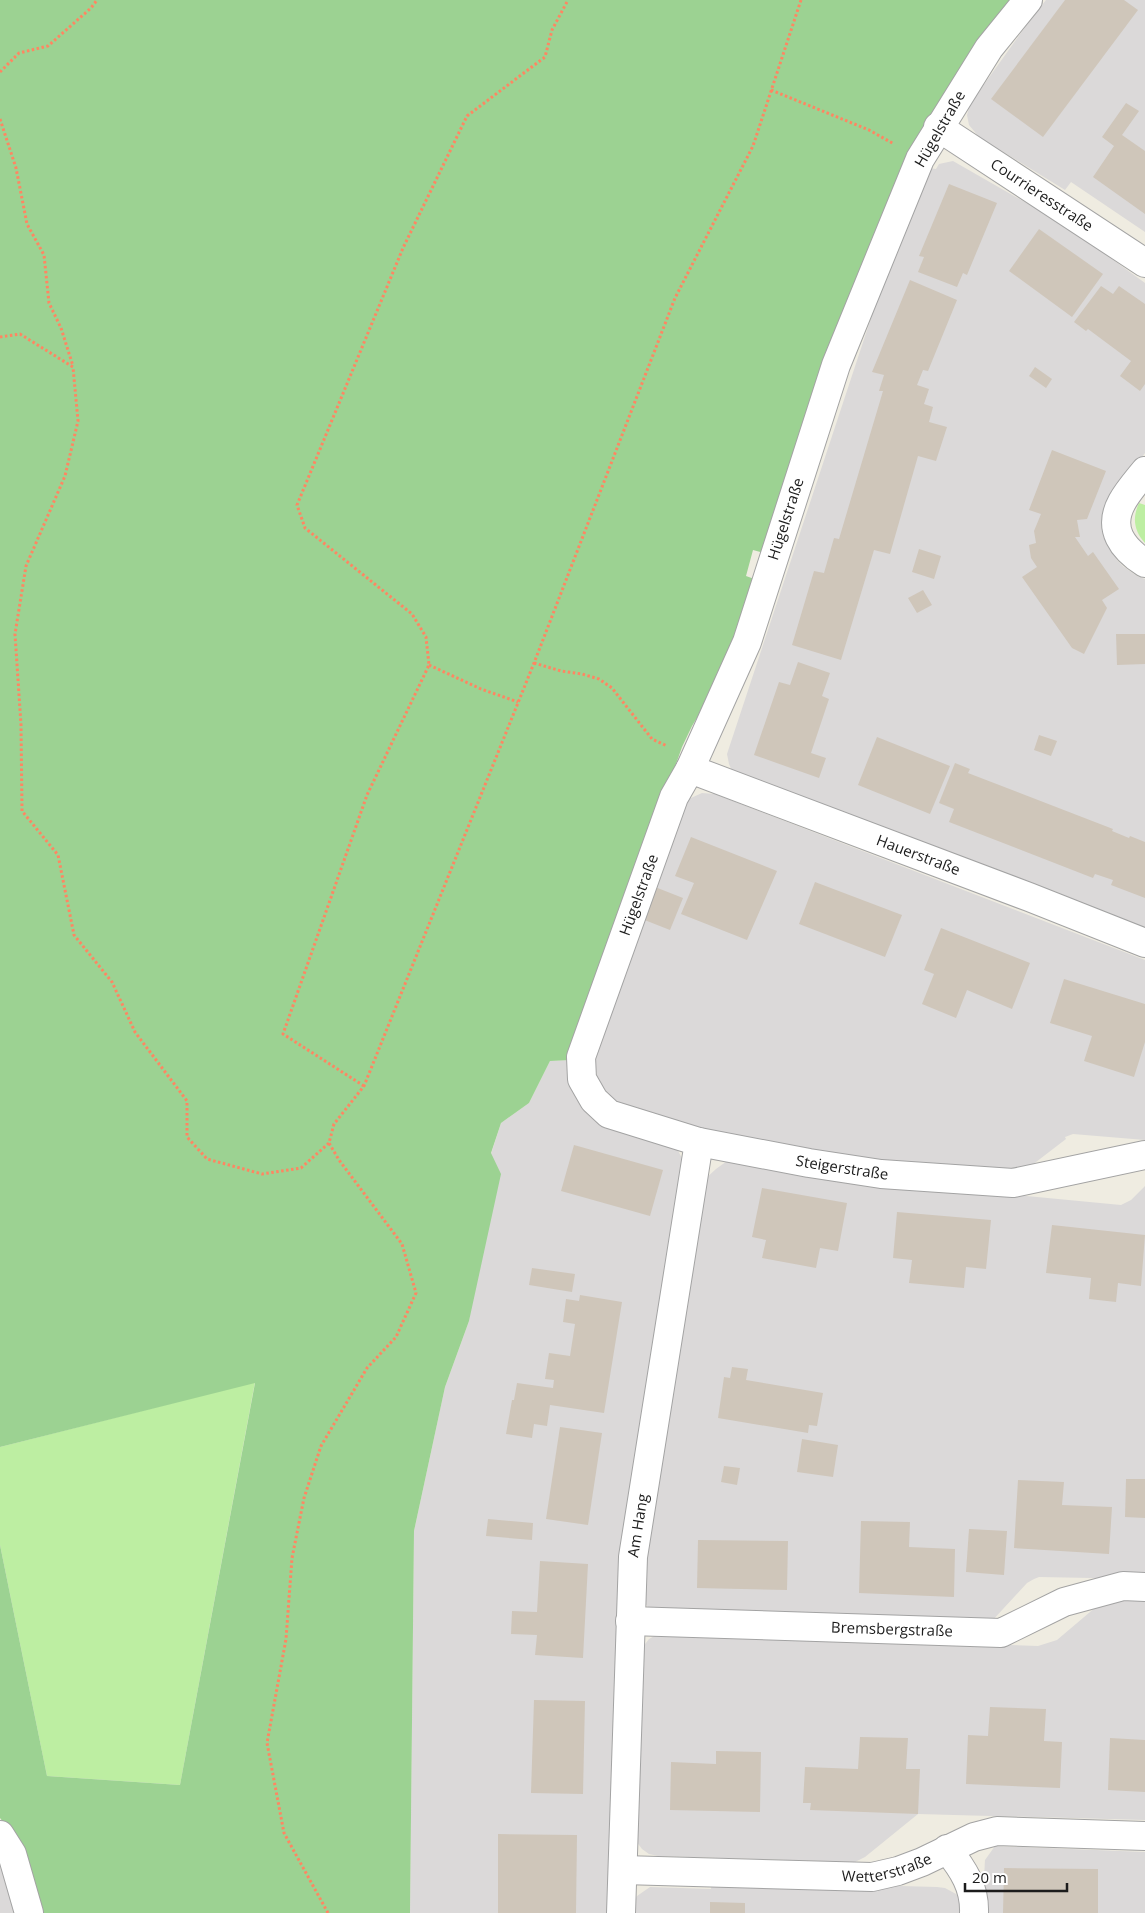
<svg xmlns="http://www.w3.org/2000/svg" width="1145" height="1913" viewBox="0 0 1145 1913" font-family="'Open Sans',sans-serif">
	<rect width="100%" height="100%" fill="#efece1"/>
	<g fill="#dbd9d9">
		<polygon points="1046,0 1145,0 1145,232 1071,182 1065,190 979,137 969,125 967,115 970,104 1023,30"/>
		<polygon points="953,161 1037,209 1090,243 1145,283 1145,453 1112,498 1107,542 1117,560 1124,567 1137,576 1145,579 1145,932 732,771 729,764 727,754 873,312 929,168 936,169 939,164"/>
		<polygon points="702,793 715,794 1145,960 1145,1140 1073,1134 1065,1137 1066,1139 1023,1172 1004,1178 737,1140 617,1103 603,1090 598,1080 593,1058 682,802"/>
		<polygon points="571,1060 571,1073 675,1145 684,1162 611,1913 410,1913 414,1531 445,1387 469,1321 491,1154 501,1123 529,1103 550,1061"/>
		<polygon points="743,1158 955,1189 1121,1205 1131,1200 1145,1186 1145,1579 1039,1577 1034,1579 1027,1583 991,1622 655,1612 648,1607 642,1600 640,1591 705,1179 716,1169 727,1161"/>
		<polygon points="1116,1598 1145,1599 1145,1820 918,1814 865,1857 855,1862 658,1856 649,1854 642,1849 636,1841 642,1648 649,1639 658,1634 1038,1646 1057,1640 1103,1601"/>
		<polygon points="995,1846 1145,1852 1145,1913 982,1913 985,1860"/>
		<polygon points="0,1849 14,1913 0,1913"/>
		<polygon points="712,1881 937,1887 945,1888 956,1894 962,1902 965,1913 630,1913 631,1908 637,1896 650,1887 711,1889"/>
	</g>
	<g fill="#bdeea2">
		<path d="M 1139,503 L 1145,505 L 1145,543 C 1134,531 1132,518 1139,503 Z"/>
		<polygon points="255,1382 180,1785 47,1776 0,1545 0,1447"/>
	</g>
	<polygon fill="#9cd292" points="0,0 1013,0 977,47 768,554 753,550 746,576 760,581 710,696 692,726 682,747 571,1060 550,1061 529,1103 501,1123 491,1153 501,1174 469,1321 445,1387 414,1531 410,1913 37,1913 17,1840 0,1818 0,1545 47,1776 180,1785 255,1383 0,1447"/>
	<g fill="#cfc6ba">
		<polygon points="1065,0 1124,0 1138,10 1043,137 991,99"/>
		<polygon points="1126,103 1139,111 1122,135 1145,151 1145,214 1093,177 1114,146 1102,137"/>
		<polygon points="949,184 997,203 967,275 963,273 957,287 918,272 924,257 919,256"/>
		<polygon points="1039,229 1103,274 1072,317 1009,271"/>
		<polygon points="910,280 957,300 928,371 923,370 917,385 929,389 924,404 933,407 929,422 947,427 936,461 918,456 890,554 874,550 841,660 792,645 814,571 824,573 834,538 839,539 883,391 879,391 884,375 872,372"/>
		<polygon points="1101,286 1113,294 1119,286 1145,304 1145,384 1140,391 1120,376 1131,361 1088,329 1086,331 1074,322"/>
		<polygon points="1035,367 1052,379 1046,388 1029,376"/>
		<polygon points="1052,450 1106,471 1087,519 1077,520 1080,537 1075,537 1088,556 1093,552 1119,589 1102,600 1107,608 1084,654 1072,648 1022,577 1037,567 1031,558 1029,545 1036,543 1034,531 1041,514 1029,510"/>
		<polygon points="919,549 941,556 934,579 912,572"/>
		<polygon points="923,590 932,605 917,613 908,598"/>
		<polygon points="1116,634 1145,634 1145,664 1117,665"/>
		<polygon points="798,662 830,673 822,696 829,699 811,753 826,758 819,778 754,755 779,682 790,685"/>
		<polygon points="1039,735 1057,741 1051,756 1034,750"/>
		<polygon points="877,737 950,766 930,814 858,785"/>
		<polygon points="955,763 970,769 968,773 1113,829 1112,831 1129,838 1130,836 1145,842 1145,898 1111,885 1113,880 1095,874 1093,878 949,822 954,809 939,803"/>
		<polygon points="691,837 777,871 747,940 681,914 694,883 675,876"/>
		<polygon points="815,882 902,915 885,957 799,924"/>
		<polygon points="655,887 683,898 670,930 642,919"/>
		<polygon points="941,928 1030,963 1012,1009 967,990 956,1018 922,1004 934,974 924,970"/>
		<polygon points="1064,979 1145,1004 1145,1042 1134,1077 1084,1061 1092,1036 1050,1023"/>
		<polygon points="574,1145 663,1170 650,1216 561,1191"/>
		<polygon points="762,1188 847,1203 838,1251 820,1248 816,1268 762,1258 766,1240 752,1237"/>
		<polygon points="897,1212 991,1220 986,1269 966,1267 964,1288 909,1283 912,1260 893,1258"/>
		<polygon points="1052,1225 1145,1235 1141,1286 1118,1283 1116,1302 1089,1299 1091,1278 1046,1273"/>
		<polygon points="532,1268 575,1274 572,1292 529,1285"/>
		<polygon points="580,1295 622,1302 604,1413 550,1405 547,1426 534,1424 532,1438 506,1434 512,1400 514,1400 517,1383 553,1388 554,1380 545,1379 549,1353 570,1356 575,1324 563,1322 566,1299 579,1301"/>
		<polygon points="732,1367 748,1369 746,1380 823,1393 817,1426 809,1425 808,1433 718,1418 724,1377 730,1378"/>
		<polygon points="560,1427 602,1433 588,1525 546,1519"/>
		<polygon points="802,1439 838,1445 833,1477 797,1472"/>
		<polygon points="724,1466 740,1468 737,1485 721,1482"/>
		<polygon points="1126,1479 1145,1479 1145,1518 1125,1517"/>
		<polygon points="1018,1480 1064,1482 1062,1505 1112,1507 1109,1554 1014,1548"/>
		<polygon points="488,1519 533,1523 532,1540 486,1536"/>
		<polygon points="861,1521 910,1522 909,1547 955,1549 954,1597 859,1593"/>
		<polygon points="969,1529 1007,1531 1004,1575 966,1572"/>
		<polygon points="698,1540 788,1541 787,1590 697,1588"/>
		<polygon points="540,1561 588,1564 583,1658 535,1655 537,1635 511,1634 512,1611 537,1612"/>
		<polygon points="534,1700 585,1701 583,1794 531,1793"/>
		<polygon points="990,1707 1046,1709 1044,1741 1062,1742 1060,1788 966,1784 968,1735 988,1736"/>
		<polygon points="860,1737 908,1738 906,1769 920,1769 918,1814 810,1810 811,1803 803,1803 805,1767 858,1769"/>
		<polygon points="1110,1738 1145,1740 1145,1792 1108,1790"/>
		<polygon points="716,1751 761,1752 760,1812 670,1810 671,1762 716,1764"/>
		<polygon points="498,1834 577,1835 576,1913 498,1913"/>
		<polygon points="1004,1868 1098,1869 1098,1913 1003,1913"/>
		<polygon points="710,1902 745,1903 745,1913 710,1913"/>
	</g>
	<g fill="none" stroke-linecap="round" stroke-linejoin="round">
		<g stroke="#a3a3a3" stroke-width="30">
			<g id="minor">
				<path id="s1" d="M 1028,0 L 989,48 L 920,159 L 836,365 L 747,642 L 690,769 L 674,797 L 581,1057 L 582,1079 L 594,1100 L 609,1114 L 699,1142 L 809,1163 L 881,1174 L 1013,1183 L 1145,1155"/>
				<path id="s2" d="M 938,127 L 1145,263"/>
				<path d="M 1145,471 C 1137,481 1128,491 1122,502 C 1107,529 1123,549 1145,563"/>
				<path id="s3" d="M 690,769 L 1029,897 L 1145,943"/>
				<path id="s4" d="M 630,1621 L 1001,1633 L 1064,1602 L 1123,1586 L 1145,1587"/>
				<polyline points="0,1835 12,1854 29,1913"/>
				<path d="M 947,1849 C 963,1869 975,1887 974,1913"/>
				<path id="s5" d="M 623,1870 L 872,1877 L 898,1871 L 922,1862 L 974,1837 L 997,1831 L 1145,1836"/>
				<path id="s6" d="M 621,1913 L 633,1557 L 699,1142"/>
			</g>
		</g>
		<g stroke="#ff8662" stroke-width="3" stroke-dasharray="2.5 2.5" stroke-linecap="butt">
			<polyline points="0,72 19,53 48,46 91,8 97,0"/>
			<polyline points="771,90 869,130 894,144"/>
			<polyline points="0,119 16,168 27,224 44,255 49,303 61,328 73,366"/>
			<polyline points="0,337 20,334 73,367 78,421 65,476 26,566 15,634 21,725 22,811 58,855 74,935 112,982 135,1032 187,1101 187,1137 207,1159 262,1174 301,1168 329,1143"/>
			<polyline points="534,663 561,671 582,674 599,679 612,688 652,739 667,746"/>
			<polyline points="429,665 481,689 518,702"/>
			<polyline points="364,1086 283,1034 367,795 429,665 426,637 412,614 305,528 297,505 403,248 467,116 545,57 552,30 568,0"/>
			<polyline points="328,1913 284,1833 267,1743 286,1639 292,1558 304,1498 321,1446 367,1368 396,1337 416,1293 402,1244 339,1160 329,1143 334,1124 364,1086 534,663 675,298 753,146 801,0"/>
		</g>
		<use href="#minor" stroke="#fff" stroke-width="28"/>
	</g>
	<g text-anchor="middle" stroke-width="4" stroke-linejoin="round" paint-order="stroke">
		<g font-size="15" fill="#1c1c1c" stroke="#fff">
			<text transform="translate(940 129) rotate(-60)" y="5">Hügelstraße</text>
			<text dy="5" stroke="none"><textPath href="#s2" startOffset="124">Courrieresstraße</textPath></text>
			<text transform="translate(786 519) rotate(-72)" y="5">Hügelstraße</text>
			<text dy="5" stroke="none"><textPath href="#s3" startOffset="244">Hauerstraße</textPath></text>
			<text transform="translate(639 895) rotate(-70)" y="5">Hügelstraße</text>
			<text dy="5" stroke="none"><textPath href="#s1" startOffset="1460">Steigerstraße</textPath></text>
			<text dy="5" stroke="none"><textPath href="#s6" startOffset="388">Am Hang</textPath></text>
			<text dy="5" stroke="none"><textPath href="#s4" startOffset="262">Bremsbergstraße</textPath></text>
			<text dy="5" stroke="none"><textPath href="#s5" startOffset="265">Wetterstraße</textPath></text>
		</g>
	</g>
	<path d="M965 1883v8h102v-8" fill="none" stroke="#1c1c1c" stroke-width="2.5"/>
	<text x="972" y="1883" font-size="15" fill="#1c1c1c" stroke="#ffffff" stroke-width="4" paint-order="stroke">20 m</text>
</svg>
